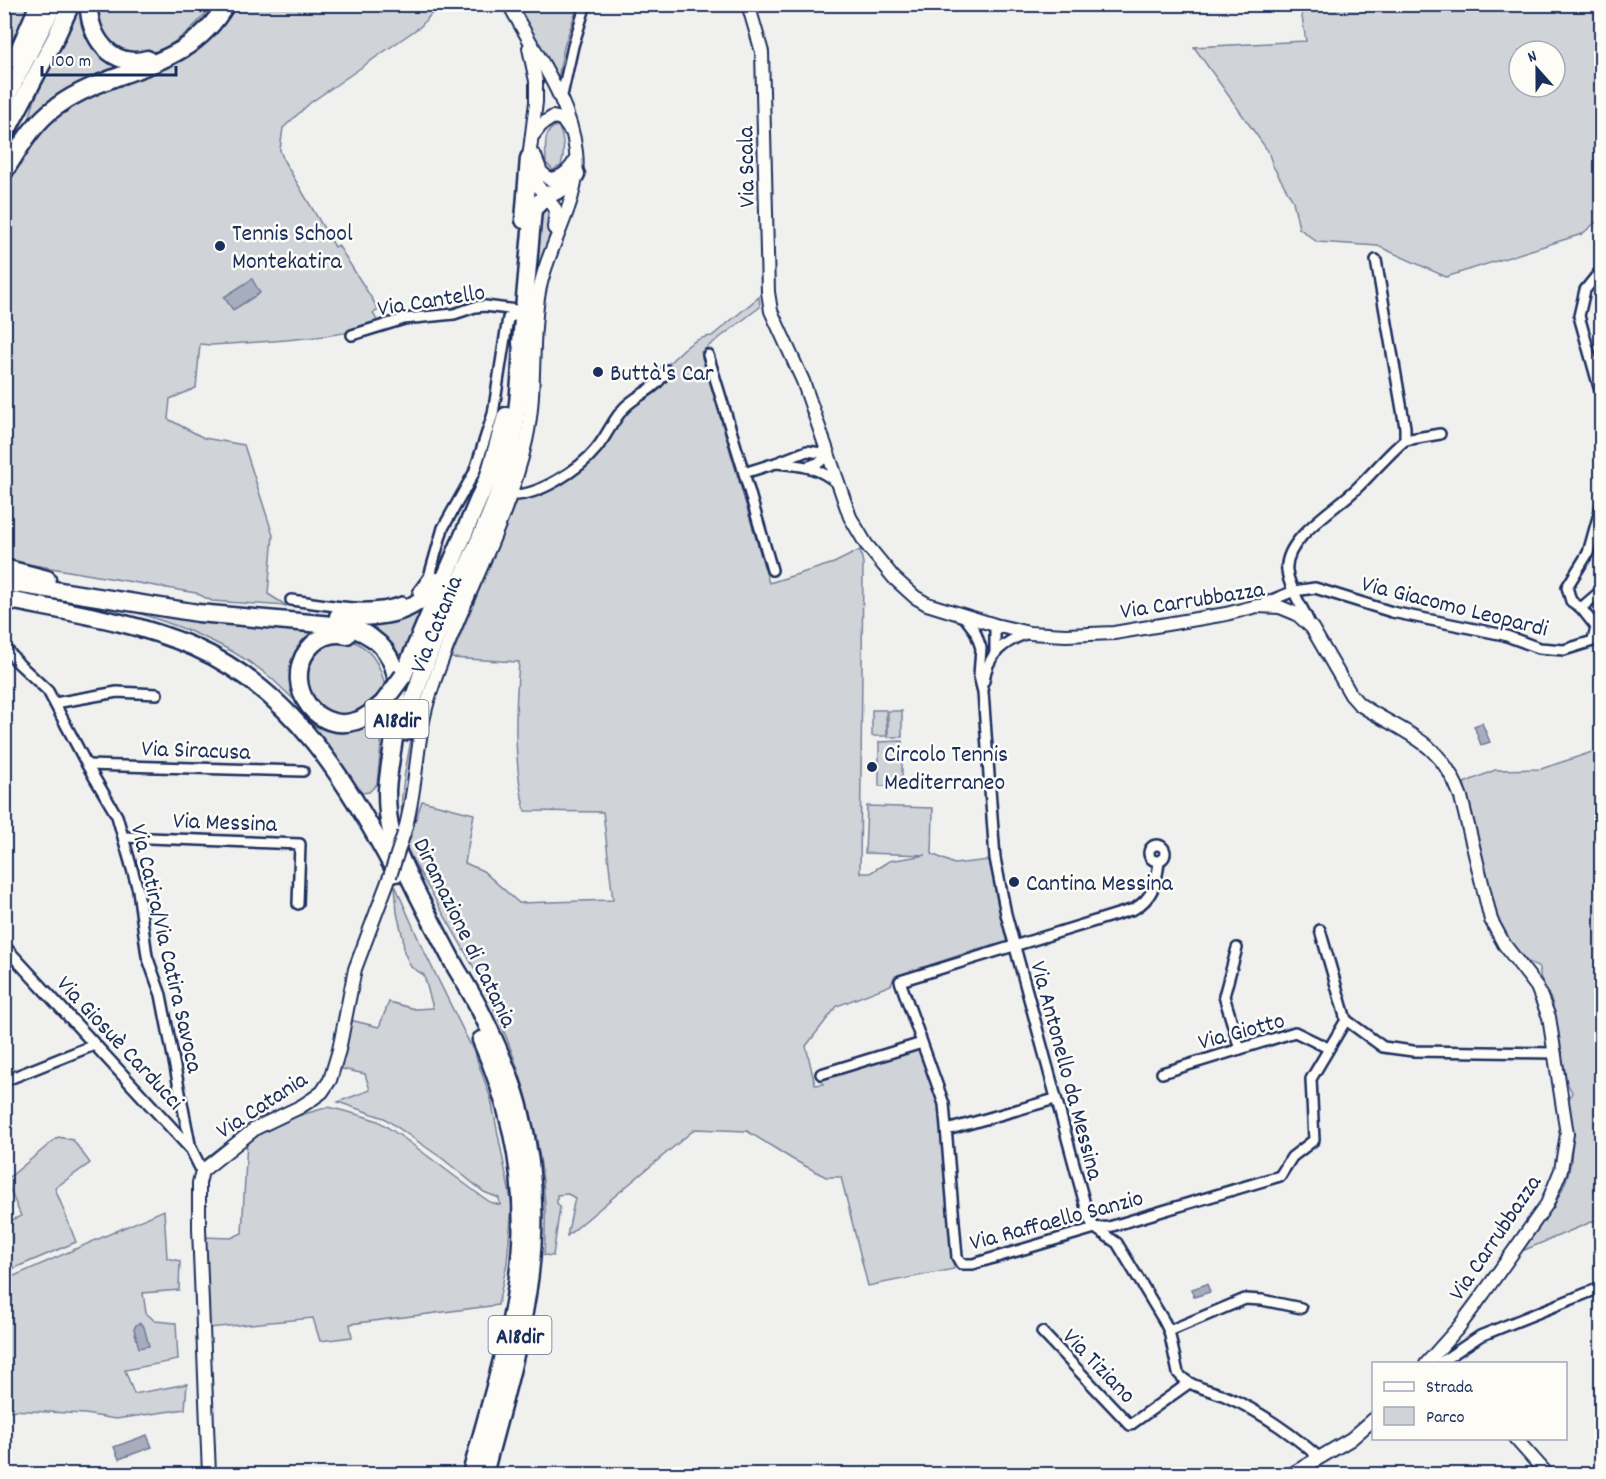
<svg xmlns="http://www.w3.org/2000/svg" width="1606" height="1479" viewBox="0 0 1606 1479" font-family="Dekko,sans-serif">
	<rect width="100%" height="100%" fill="#f0f0ee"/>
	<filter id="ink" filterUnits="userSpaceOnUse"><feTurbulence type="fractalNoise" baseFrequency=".0167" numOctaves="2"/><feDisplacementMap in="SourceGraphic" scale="12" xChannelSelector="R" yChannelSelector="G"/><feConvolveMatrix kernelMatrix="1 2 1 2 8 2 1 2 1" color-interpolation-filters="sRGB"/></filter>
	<g filter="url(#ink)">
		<g fill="#d0d3d8" stroke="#76819b" stroke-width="1.5" fill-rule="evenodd">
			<polygon points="5,5 32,5 5,70"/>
			<polygon points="79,5 84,5 126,69 27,126 35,99"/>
			<path d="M 96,5 L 212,5 C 195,28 173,49 143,55 C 136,56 127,54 119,53 L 97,26 Z"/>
			<path d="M 231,5 L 439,5 L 421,26 L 310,103 L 283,128 L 280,150 L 284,161 L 335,247 L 338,245 L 379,310 L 373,313 L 378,322 C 361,338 240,343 210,345 L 200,344 L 196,388 L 170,399 L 168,419 L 204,438 L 244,445 L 273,535 L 268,594 L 287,606 L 212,601 L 196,593 L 5,560 L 5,186 L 26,147 L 64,107 L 177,60 Z"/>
			<polygon points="516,5 578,5 564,47 557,84"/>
			<path d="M 1300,5 L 1601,5 L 1601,218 L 1582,234 L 1446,277 L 1378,246 L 1317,242 L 1299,228 L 1293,201 L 1273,166 L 1268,151 L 1194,47 L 1306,41 ZM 1519,51 L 1555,51 L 1555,87 L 1519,87 Z"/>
			<path d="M 556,126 L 559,127 C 564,139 565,153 561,166 L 553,170 L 546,163 C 546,150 542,131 556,126 Z"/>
			<path d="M 544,209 L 551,210 L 554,219 L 534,292 L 528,399 L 518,455 L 505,498 L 434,667 L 424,697 L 415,731 L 402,819 C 400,798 404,777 408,756 C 419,685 449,621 477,555 C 491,521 506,488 515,453 C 525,412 525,372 526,331 C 528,295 532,259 537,223 L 538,216 Z"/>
			<path d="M 759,297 L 760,307 L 701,352 L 769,583 L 834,563 L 860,550 L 863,563 L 860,873 L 870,873 L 889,861 L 926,855 L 865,853 L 867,806 L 933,808 L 932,854 L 954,864 L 989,860 L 1007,943 L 984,947 L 894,977 L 891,985 L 837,1006 L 806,1046 L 815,1085 L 823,1084 L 822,1079 L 916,1050 L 922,1051 L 940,1104 L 954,1269 L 868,1286 L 841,1177 L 826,1177 L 792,1159 L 747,1131 L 695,1129 L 567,1236 L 575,1198 L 568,1194 L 557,1195 L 557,1203 L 560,1207 L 553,1256 L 544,1255 C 545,1238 546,1221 545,1204 C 540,1121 512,1039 473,966 C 451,926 427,887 406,847 L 422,801 L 474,814 L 465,863 L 483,871 L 519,903 L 613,900 L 603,812 L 525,811 C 513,761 515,712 519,662 L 451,658 L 517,499 C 545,493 589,467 607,444 C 616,432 620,415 632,405 C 646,393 674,390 668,364 C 681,352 693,337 712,336 Z"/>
			<polygon points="428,600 399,666 371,629 350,620"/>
			<path d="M 105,603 L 337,629 L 303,649 L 304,709 C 292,698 281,687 270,677 C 222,638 163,620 105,603 Z"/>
			<path d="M 343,638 C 368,643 382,664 385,689 C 371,704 342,727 321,709 C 314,703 309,693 303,685 L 314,648 Z"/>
			<polygon points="872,710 886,710 887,736 872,736"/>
			<rect x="888" y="711" width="14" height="26"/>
			<path d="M 384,717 L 377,784 L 369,792 L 362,793 L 356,790 L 306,721 C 334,739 356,736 384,717 Z"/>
			<polygon points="902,741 902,786 879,786 879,742"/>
			<path d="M 1601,749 L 1601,1218 L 1522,1251 C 1541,1224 1566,1196 1571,1161 C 1573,1141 1570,1120 1569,1100 L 1572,1092 L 1567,1083 L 1552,1002 L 1540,976 L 1540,968 C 1518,961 1504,934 1496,914 L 1464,783 L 1495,770 L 1541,769 Z"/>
			<polygon points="395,885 421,945 475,1054 491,1099 512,1205 507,1263 498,1305 350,1324 352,1337 320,1341 313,1318 208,1328 203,1237 231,1238 242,1233 247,1141 267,1127 297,1116 329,1107 363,1116 378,1121 405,1139 477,1193 490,1202 500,1205 499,1198 484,1192 443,1159 384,1118 338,1102 370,1090 365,1074 342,1069 350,1020 379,1027 389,1002 415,1009 433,1008 424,975 411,967 404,952 403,938 397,913"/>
			<polygon points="58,1137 73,1140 90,1163 55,1188 76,1242 5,1272 5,1223 21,1216 6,1180"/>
			<polygon points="164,1210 167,1258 180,1261 179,1290 143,1293 146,1313 155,1321 176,1323 178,1360 125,1370 134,1394 187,1384 185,1409 116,1419 85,1414 11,1410 5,1414 5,1280"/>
		</g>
		<g fill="#a7adbd" stroke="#6f7b97" stroke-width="1.5">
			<polygon points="252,279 260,293 233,310 224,297"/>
			<polygon points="1482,723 1490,742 1481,745 1474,726"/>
			<polygon points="1207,1284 1210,1292 1194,1297 1192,1289"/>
			<polygon points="140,1323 144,1327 149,1346 139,1348 134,1329 136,1325"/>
			<polygon points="147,1435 152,1447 119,1459 114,1447"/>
		</g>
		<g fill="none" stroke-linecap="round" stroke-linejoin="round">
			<g stroke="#1b2f5e" stroke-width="14">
				<g id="minor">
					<polyline points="561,100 573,46 586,4"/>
					<polyline points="1602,269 1585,290 1579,316 1602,398"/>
					<polyline points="352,335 404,319 454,314 475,307 485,306 517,310"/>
					<polyline points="708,355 744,473 776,463 807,451 829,454 820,462 807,467"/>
					<polyline points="1602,437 1602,449"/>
					<polyline points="1405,440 1440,434"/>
					<path d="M 776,463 C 800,465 820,467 838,484"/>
					<polyline points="744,473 772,570"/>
					<path d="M 511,495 C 537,497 580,469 596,449 C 607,436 613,419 625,407 C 640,392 656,391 666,370"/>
					<polyline points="418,592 429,577 443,528 474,473 493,414 508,318 517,315"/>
					<path d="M 291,600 C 326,604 368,615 402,602"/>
					<polyline points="1262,604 1294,591 1315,588 1392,612 1504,635 1539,648 1564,650 1593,641 1596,627 1581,608 1571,601 1567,587 1588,553 1602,503"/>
					<polyline points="1581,608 1602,590"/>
					<path d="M 963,615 L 975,631 L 981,648 L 979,676 L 983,692 L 995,858 L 1006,914 L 1089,1219 L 1095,1228 L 1117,1243 L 1164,1321 L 1169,1331 L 1178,1373 C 1190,1388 1210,1389 1227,1397 C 1260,1411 1293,1435 1320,1458"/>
					<path d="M 1309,622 C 1302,606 1289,588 1287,571 C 1283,539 1336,509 1356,489 C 1373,473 1387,455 1405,440 L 1405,427 L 1376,260"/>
					<polyline points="995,625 995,652"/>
					<polyline points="4,646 19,664 48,691 87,765 117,816 138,890 147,956 161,995 191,1149"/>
					<path d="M 984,681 C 987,654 1005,641 1028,633"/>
					<polyline points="55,703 117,692 157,694"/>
					<polyline points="87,765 303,771"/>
					<polyline points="124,837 300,844 298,904"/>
					<circle cx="1157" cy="853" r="8"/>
					<path d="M 1159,861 C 1157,882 1153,898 1134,909 L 900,981 L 944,1104 L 957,1257 L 961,1264 L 973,1264 L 1095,1228 L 1109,1227 L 1280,1176 L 1292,1157 L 1314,1140 L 1311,1079 L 1346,1020 L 1383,1047 L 1413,1051 L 1556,1053"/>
					<polyline points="1320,930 1346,1020"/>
					<polyline points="1237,948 1224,996 1240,1049"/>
					<polyline points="1162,1073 1295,1032 1328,1048"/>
					<polyline points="821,1074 922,1043"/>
					<polyline points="4,1081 94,1045"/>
					<polyline points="947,1130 1055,1099"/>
					<polyline points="1169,1331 1245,1299 1262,1300 1301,1308"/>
					<polyline points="1042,1332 1130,1425 1189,1383"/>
					<polyline points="1441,1362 1480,1336 1602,1287"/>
				</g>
			</g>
			<g stroke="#1b2f5e" stroke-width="15">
				<polyline id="tertiary" points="4,946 191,1149 202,1171"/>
			</g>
			<g stroke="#1b2f5e" stroke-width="16">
				<g id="secondary">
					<path d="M 748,4 L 762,52 L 768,292 L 771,311 L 803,381 L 850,517 L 866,544 L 894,578 L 915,597 L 927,604 L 995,625 L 1029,633 L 1066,635 L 1114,633 L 1226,614 L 1257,606 L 1280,607 L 1297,614 L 1312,628 L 1351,695 L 1359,704 C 1406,735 1440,739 1461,797 L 1491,920 L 1504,944 L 1537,987 L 1549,1017 L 1567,1134 L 1561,1170 L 1547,1204 L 1484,1293 L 1458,1328 L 1426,1364"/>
					<polyline points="529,48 536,81 536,102 529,158 537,185 556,210 554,228"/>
					<polyline points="534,134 541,125 553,117 562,119 569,129"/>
					<path d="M 535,156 L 541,172 L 549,179 C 562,179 570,170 576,159"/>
					<path d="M 404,833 C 418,787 415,737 431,691 C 458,606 506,529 526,441 C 537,392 530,341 539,292 C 547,245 582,201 576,152 C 570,98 534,52 509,4"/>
					<polyline points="1515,1438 1547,1474"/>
					<polyline points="209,1474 199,1229 199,1183 202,1171 256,1128 300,1107 311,1100 322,1092 330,1080 339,1050 355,969 390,876"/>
					<polyline points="1292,1474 1351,1439 1374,1419"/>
				</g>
			</g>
			<g stroke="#1b2f5e" stroke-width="21">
				<g id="motorway">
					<path d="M 89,4 C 88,37 112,69 147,59"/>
					<polyline points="15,59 39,4"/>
					<polyline points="4,102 54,4"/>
					<polyline points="4,136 55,39 71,4"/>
					<path d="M 4,172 C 19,149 33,123 56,107 C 113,65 187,73 226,4"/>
					<polyline points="524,220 529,158"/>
					<polyline points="521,343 533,209 546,196 568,185 576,174"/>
					<polyline points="4,568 47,579"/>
					<path d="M 4,582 L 198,613 L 344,626 C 427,646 390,733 387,791 C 387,805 388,819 391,832 C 396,851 405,869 414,887 C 427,914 442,941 456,968 C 464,981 472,994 479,1008 C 495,1040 511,1075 520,1110 C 554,1241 517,1348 484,1474"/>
					<path d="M 4,599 C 68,612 134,621 194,647 C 292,690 348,782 396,873"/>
					<path d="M 338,616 C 374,619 416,617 437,581"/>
					<path d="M 347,635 C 334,632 323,635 313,644 C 279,676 311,735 356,721 C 366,718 375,710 383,703"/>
					<polyline points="403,676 489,475 506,416"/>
					<path d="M 405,732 C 422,652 465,579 495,503 C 516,449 521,391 522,333"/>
					<path d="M 471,1474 C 491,1399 517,1322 521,1243 C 525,1173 510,1105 481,1040"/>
				</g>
			</g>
			<use href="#minor" stroke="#fdfcf7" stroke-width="9"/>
			<use href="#tertiary" stroke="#fdfcf7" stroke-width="10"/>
			<use href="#secondary" stroke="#fdfcf7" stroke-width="12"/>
			<use href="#motorway" stroke="#fdfcf7" stroke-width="16"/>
			<g stroke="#1b2f5e" stroke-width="16" stroke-linecap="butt">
				<polyline id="secondary-bridge" points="390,876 404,833"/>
			</g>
			<g stroke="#1b2f5e" stroke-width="21" stroke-linecap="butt">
				<polyline id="motorway-bridge" points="383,703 403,676"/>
			</g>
			<use href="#secondary-bridge" stroke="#fdfcf7" stroke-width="12"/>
			<use href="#motorway-bridge" stroke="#fdfcf7" stroke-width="16"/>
		</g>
	</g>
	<g fill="#1b2f5e" stroke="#fdfcf7" stroke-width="2">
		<circle cx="220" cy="246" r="6"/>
		<circle cx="598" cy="372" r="6"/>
		<circle cx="872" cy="767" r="6"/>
		<circle cx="1014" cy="882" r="6"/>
	</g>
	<g text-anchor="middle" stroke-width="5" stroke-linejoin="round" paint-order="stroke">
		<g fill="#fdfcf7" stroke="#5f6c8c" stroke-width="1.5">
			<rect x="365.5" y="700" width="63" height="38" rx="4.5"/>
			<rect x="488.5" y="1316" width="63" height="38" rx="4.5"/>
		</g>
		<g font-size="22" font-weight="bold" fill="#1b2f5e">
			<text x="397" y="727">A18dir</text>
			<text x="520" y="1343">A18dir</text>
		</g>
		<g font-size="24" fill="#1b2f5e" stroke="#fdfcf7">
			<text transform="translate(745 167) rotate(-91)" y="8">Via Scala</text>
			<text transform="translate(431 299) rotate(-9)" y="8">Via Cantello</text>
			<text transform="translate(1192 599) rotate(-9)" y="8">Via Carrubbazza</text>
			<text transform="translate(1455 605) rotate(14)" y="8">Via Giacomo Leopardi</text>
			<text transform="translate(435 624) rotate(-68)" y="8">Via Catania</text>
			<text transform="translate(196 749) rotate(2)" y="8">Via Siracusa</text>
			<text transform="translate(225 821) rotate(2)" y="8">Via Messina</text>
			<text transform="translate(466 932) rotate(64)" y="8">Diramazione di Catania</text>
			<text transform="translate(168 948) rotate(77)" y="8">Via Catira/Via Catira Savoca</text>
			<text transform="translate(1241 1030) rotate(-15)" y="8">Via Giotto</text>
			<text transform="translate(121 1042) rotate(47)" y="8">Via Giosuè Carducci</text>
			<text transform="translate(1068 1070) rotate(75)" y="8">Via Antonello da Messina</text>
			<text transform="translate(261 1104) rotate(-33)" y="8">Via Catania</text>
			<text transform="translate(1056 1219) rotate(-15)" y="8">Via Raffaello Sanzio</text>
			<text transform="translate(1494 1237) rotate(-56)" y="8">Via Carrubbazza</text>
			<text transform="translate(1100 1365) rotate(46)" y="8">Via Tiziano</text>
		</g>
		<g font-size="24" fill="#1b2f5e" stroke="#fdfcf7" text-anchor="start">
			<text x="232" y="240">Tennis School<tspan x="232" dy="28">Montekatira</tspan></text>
			<text x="610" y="380">Buttà's Car</text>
			<text x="884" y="761">Circolo Tennis<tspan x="884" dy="28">Mediterraneo</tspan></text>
			<text x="1026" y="890">Cantina Messina</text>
		</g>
	</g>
	<rect width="1606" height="1479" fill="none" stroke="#fdfcf7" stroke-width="24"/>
	<rect x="12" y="12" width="1582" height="1455" fill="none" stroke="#1b2f5e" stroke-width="2" filter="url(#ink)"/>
	<rect x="1372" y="1362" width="195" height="78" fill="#fdfcf7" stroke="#a3aaba" stroke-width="1.5"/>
	<rect x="1384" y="1382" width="30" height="9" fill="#fdfcf7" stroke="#a3aaba" stroke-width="1.5"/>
	<text x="1426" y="1392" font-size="18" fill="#1b2f5e">Strada</text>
	<rect x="1384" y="1407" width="30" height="18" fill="#d0d3d8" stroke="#a3aaba" stroke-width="1.5"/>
	<text x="1426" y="1422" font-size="18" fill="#1b2f5e">Parco</text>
	<g transform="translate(1537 69) rotate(339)"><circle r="28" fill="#fdfcf7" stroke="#a3aaba" stroke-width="1.5"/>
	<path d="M0-4.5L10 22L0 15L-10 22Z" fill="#1b2f5e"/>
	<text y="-9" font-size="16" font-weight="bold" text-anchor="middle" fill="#1b2f5e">N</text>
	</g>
	<path d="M42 66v9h134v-9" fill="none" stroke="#1b2f5e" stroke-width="3"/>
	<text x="51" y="66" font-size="18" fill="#1b2f5e" stroke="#fdfcf7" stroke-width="4.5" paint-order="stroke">100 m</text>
</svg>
